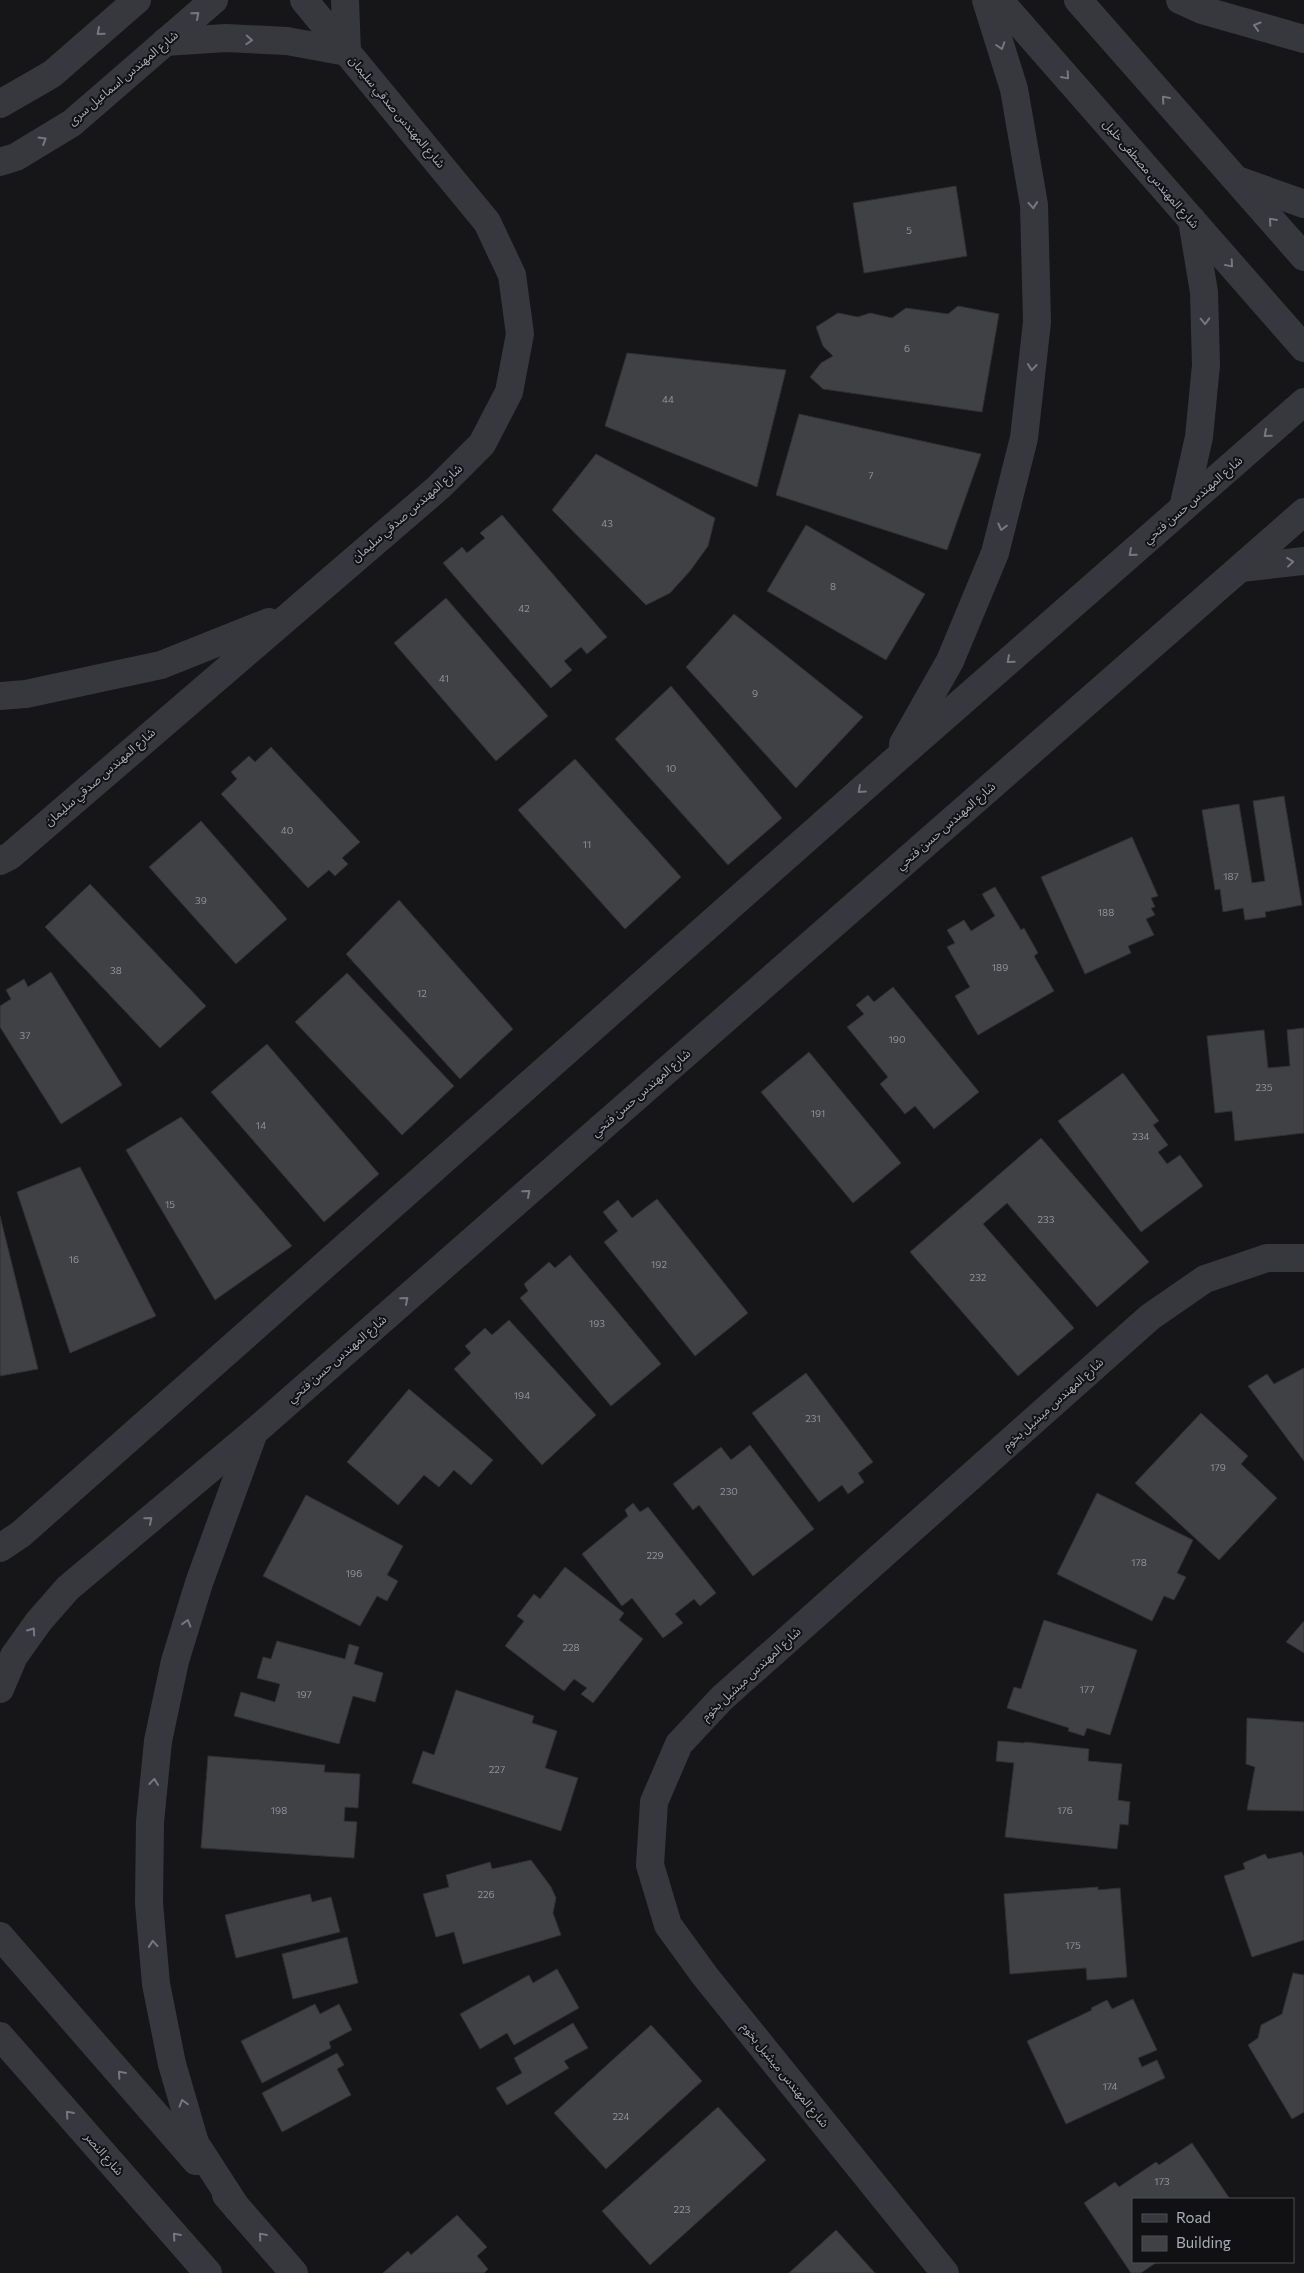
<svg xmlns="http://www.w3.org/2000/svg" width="1304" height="2273" viewBox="0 0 1304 2273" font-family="Commissioner,'Noto Sans Arabic',sans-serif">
	<rect width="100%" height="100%" fill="#161618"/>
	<g fill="#404145" stroke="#303034">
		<polygon points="956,186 967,256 864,273 853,203"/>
		<polygon points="958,306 999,314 982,412 823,389 810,377 821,363 833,356 823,346 816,327 838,313 858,317 870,313 892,318 906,308 948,314"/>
		<polygon points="627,353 786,370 757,487 605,426"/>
		<polygon points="799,414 981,454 947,550 776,495"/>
		<polygon points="596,454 715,518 708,546 690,571 670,593 646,605 552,510"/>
		<polygon points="502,515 607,637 587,654 581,647 564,661 572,670 551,688 443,563 462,547 467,553 485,538 480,533"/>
		<polygon points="806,525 925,594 886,660 767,591"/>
		<polygon points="446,598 548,716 496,761 394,643"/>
		<polygon points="734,614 863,717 796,788 686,667"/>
		<polygon points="671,686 782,818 728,865 615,739"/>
		<polygon points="271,747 360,842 342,858 348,864 335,876 329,870 308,888 221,794 237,779 231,772 249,756 255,762"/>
		<polygon points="575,759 681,877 625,929 518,810"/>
		<polygon points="1284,796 1302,905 1265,912 1266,917 1245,920 1243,908 1223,912 1220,889 1215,890 1202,810 1239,804 1252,883 1265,881 1253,801"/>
		<polygon points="201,821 287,919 236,964 149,867"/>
		<polygon points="1132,837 1158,896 1151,898 1155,907 1151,908 1155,915 1146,919 1154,935 1128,946 1131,953 1085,974 1041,877"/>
		<polygon points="90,884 206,1006 160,1048 45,927"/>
		<polygon points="995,887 1021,930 1024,928 1038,953 1034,956 1054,991 978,1035 955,996 970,987 947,947 955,943 947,930 964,920 971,931 995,916 982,894"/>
		<polygon points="399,900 513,1029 460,1079 346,954"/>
		<polygon points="51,972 122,1085 61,1124 0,1027 0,1006 11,999 6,990 24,979 28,987"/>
		<polygon points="347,973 454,1086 402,1135 295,1022"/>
		<polygon points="893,987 979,1092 934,1129 915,1106 905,1114 880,1084 888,1077 847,1027 864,1014 856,1005 868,995 874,1002"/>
		<polygon points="1304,1028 1304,1133 1235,1141 1232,1111 1215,1113 1207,1036 1264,1030 1268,1068 1290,1066 1287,1030"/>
		<polygon points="267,1044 379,1174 324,1222 211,1092"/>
		<polygon points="809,1052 901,1163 853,1203 761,1092"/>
		<polygon points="1123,1073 1159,1121 1153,1125 1168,1145 1158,1152 1167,1164 1180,1155 1203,1186 1141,1232 1058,1121"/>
		<polygon points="181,1117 292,1246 215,1300 126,1150"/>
		<polygon points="1041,1138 1149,1262 1097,1307 1007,1203 983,1224 1074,1328 1018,1376 910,1252"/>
		<polygon points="80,1167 156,1316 70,1353 17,1192"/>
		<polygon points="657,1199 748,1313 695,1356 604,1242 618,1231 603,1212 618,1200 632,1218"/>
		<polygon points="0,1216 38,1369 0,1376"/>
		<polygon points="570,1255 661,1364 611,1406 520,1298 528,1291 524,1284 549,1262 555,1268"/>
		<polygon points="509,1320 596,1415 542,1465 454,1369 471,1353 465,1346 485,1328 492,1335"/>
		<polygon points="1304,1368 1304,1461 1248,1386 1267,1374 1274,1384"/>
		<polygon points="806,1373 873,1462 858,1473 864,1482 848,1494 842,1485 819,1502 752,1413"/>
		<polygon points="409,1389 493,1460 471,1485 454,1470 439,1487 424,1475 398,1505 347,1462"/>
		<polygon points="1201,1413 1248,1456 1241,1464 1277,1498 1219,1560 1135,1483"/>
		<polygon points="750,1445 814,1529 753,1576 699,1505 693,1510 673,1484 721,1447 731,1460"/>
		<polygon points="1097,1493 1193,1540 1177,1573 1186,1577 1174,1600 1164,1596 1152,1621 1057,1574"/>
		<polygon points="306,1495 403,1546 387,1575 398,1581 387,1601 377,1596 360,1626 263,1576"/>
		<polygon points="633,1503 640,1512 648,1507 716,1593 700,1606 694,1599 675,1614 683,1623 663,1638 632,1598 622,1606 582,1554 628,1516 625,1510"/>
		<polygon points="565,1567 624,1613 619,1620 643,1639 593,1703 581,1694 587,1688 574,1679 564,1691 505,1646 524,1621 517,1616 534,1594 540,1599"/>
		<polygon points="1044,1620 1137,1650 1110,1735 1087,1728 1084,1736 1068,1731 1069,1728 1007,1708 1014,1687 1021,1689"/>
		<polygon points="1304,1621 1304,1653 1286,1642"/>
		<polygon points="277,1641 345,1659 349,1644 359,1647 354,1664 383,1673 375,1702 353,1696 339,1744 234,1716 241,1692 275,1702 280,1684 257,1678 263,1657 271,1659"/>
		<polygon points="456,1690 534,1716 532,1723 557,1731 545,1768 578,1778 561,1831 412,1783 423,1751 434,1755"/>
		<polygon points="1247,1718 1304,1722 1304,1811 1247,1810 1255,1767 1246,1764"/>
		<polygon points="998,1741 1024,1743 1025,1742 1089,1749 1088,1761 1122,1764 1118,1800 1130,1802 1128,1825 1120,1824 1117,1849 1005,1837 1014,1763 996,1761"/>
		<polygon points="208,1756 325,1765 324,1772 360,1774 358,1808 345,1807 344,1821 357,1822 354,1858 201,1848"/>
		<polygon points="1302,1852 1304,1857 1304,1940 1252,1957 1224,1876 1245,1869 1243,1863 1265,1854 1268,1859"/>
		<polygon points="531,1860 551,1887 556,1898 553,1913 561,1935 463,1964 454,1932 436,1937 423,1894 449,1887 446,1875 490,1862 492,1869"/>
		<polygon points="1098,1887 1098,1890 1120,1888 1127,1977 1087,1980 1086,1968 1010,1974 1004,1894"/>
		<polygon points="310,1894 312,1902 331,1897 340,1932 236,1958 225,1915"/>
		<polygon points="347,1937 358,1983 293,1999 282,1954"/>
		<polygon points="557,1969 579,2008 514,2045 507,2033 480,2049 460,2014 529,1975 533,1983"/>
		<polygon points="1293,1973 1304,1975 1304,2112 1292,2119 1248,2045 1258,2038 1261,2025 1282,2014"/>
		<polygon points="1133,1999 1157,2050 1138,2058 1142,2067 1157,2060 1165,2078 1066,2124 1027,2041 1092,2010 1091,2008 1107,2000 1112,2009"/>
		<polygon points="315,2004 320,2014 339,2004 352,2030 329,2042 331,2048 262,2083 241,2041"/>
		<polygon points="573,2023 588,2048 564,2061 569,2068 507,2105 496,2088 522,2073 514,2058"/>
		<polygon points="651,2025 702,2081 606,2169 554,2113"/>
		<polygon points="337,2053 344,2065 337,2069 351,2095 282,2132 262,2093"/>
		<polygon points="718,2107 766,2160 650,2265 602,2211"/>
		<polygon points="1192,2143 1230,2199 1133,2199 1133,2262 1157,2262 1141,2273 1131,2273 1084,2203 1115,2182 1119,2187 1156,2162 1159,2165"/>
		<polygon points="457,2215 487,2247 477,2256 488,2269 484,2273 383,2273 408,2251 411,2255"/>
		<polygon points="836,2230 875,2273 789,2273"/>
	</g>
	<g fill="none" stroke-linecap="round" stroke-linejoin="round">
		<g stroke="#37383d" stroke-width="28">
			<polyline points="999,0 1304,348"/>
			<polyline points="1078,0 1304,257"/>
			<polyline points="1180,0 1202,10 1304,39"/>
			<polyline points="165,42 226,38 287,41 347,52 345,0"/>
			<polyline points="0,104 52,74 137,0"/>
			<polyline points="0,162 16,157 72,123 214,0"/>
			<polyline points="1240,181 1304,204"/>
			<polyline points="1183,508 1199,437 1206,365 1204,292 1192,220"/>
			<polyline points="1241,568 1304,561"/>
			<polyline points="0,696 26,694 161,665 269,622"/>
			<polyline points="903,744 950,661 995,553 1024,438 1037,322 1034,205 1014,89 986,0"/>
			<polyline points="0,861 10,856 439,487 482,444 509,392 520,334 512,275 487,222 304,0"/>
			<polyline points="0,1548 21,1534 892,763 1304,402"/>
			<polyline points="0,1689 14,1656 39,1621 68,1588 254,1432 1304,512"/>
			<polyline points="0,1936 196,2161"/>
			<polyline points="226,2195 294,2273"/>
			<polyline points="237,2208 195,2143 172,2064 156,1984 149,1903 150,1822 158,1741 175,1661 199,1583 254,1432"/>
			<polyline points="945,2273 705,1976 668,1925 650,1865 654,1802 679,1744 722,1698 1150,1317 1205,1279 1267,1258 1304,1258"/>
		</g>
		<polyline stroke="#37383d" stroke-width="28" points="0,2036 208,2273"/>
	</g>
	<defs><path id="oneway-chevron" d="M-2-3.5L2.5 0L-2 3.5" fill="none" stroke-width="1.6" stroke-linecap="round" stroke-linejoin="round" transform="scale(1.25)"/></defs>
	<g stroke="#757881">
		<use href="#oneway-chevron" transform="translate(196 15) rotate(-41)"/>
		<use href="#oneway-chevron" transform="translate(1257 26) rotate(-164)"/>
		<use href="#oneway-chevron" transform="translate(100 32) rotate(139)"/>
		<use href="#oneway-chevron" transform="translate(249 40) rotate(3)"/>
		<use href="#oneway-chevron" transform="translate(1001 46) rotate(72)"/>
		<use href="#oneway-chevron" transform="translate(1066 76) rotate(49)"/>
		<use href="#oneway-chevron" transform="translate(1165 99) rotate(-131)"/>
		<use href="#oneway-chevron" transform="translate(43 140) rotate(-31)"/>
		<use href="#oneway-chevron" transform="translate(1033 205) rotate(85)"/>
		<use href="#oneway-chevron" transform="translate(1272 221) rotate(-131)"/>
		<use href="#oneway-chevron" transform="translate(1230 264) rotate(49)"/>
		<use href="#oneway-chevron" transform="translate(1205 321) rotate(88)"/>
		<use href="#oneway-chevron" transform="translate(1032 367) rotate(96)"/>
		<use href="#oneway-chevron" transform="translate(1267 434) rotate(139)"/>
		<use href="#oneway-chevron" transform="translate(1002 527) rotate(104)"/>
		<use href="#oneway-chevron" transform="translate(1132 553) rotate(139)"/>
		<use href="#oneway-chevron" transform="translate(1290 562) rotate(-6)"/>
		<use href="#oneway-chevron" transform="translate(1010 660) rotate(139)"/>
		<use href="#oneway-chevron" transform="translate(861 790) rotate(138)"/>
		<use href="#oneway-chevron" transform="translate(527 1193) rotate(-41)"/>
		<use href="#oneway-chevron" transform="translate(405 1300) rotate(-41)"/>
		<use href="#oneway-chevron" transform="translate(149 1520) rotate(-40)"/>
		<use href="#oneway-chevron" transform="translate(187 1623) rotate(-73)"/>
		<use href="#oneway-chevron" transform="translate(32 1631) rotate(-55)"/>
		<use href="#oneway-chevron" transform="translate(154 1782) rotate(-84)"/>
		<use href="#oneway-chevron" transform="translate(153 1944) rotate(-95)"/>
		<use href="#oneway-chevron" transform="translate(121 2074) rotate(-131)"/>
		<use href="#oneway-chevron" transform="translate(183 2103) rotate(-106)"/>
		<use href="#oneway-chevron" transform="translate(69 2114) rotate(-131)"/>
		<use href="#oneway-chevron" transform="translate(176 2236) rotate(-131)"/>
		<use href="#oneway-chevron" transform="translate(262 2236) rotate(-131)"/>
	</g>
	<g text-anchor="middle" stroke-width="4" stroke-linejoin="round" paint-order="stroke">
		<g font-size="10" fill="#8e929b">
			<text x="909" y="234">5</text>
			<text x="907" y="352">6</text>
			<text x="668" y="403">44</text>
			<text x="871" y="479">7</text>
			<text x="607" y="527">43</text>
			<text x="833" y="590">8</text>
			<text x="524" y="612">42</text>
			<text x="444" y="682">41</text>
			<text x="755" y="697">9</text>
			<text x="671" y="772">10</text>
			<text x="287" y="834">40</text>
			<text x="587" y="848">11</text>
			<text x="1231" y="880">187</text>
			<text x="201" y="904">39</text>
			<text x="1106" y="916">188</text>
			<text x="1000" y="971">189</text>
			<text x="116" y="974">38</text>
			<text x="422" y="997">12</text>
			<text x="25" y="1039">37</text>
			<text x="897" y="1043">190</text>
			<text x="1264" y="1091">235</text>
			<text x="818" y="1117">191</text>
			<text x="261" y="1129">14</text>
			<text x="1141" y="1140">234</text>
			<text x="170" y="1208">15</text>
			<text x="1046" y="1223">233</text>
			<text x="74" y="1263">16</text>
			<text x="659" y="1268">192</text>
			<text x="978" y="1281">232</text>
			<text x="597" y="1327">193</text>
			<text x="522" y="1399">194</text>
			<text x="813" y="1422">231</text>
			<text x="1218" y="1471">179</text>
			<text x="729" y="1495">230</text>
			<text x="655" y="1559">229</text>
			<text x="1139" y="1566">178</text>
			<text x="354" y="1577">196</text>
			<text x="571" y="1651">228</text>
			<text x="1087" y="1693">177</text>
			<text x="304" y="1698">197</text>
			<text x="497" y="1773">227</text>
			<text x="279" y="1814">198</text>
			<text x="1065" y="1814">176</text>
			<text x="486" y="1898">226</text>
			<text x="1073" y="1949">175</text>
			<text x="1110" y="2090">174</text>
			<text x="621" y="2120">224</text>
			<text x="1162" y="2185">173</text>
			<text x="682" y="2213">223</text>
		</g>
		<g font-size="12" fill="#a8adb8" stroke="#111113">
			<text transform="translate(123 78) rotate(-40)" y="4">شارع المهندس اسماعيل سرى</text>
			<text transform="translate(397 112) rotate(50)" y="4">شارع المهندس صدقي سليمان</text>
			<text transform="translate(1151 174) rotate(49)" y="4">شارع المهندس مصطفى خليل</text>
			<text transform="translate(1193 500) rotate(-41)" y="4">شارع المهندس حسن فتحي</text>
			<text transform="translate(407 513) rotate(-41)" y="4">شارع المهندس صدقي سليمان</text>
			<text transform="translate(100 777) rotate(-41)" y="4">شارع المهندس صدقي سليمان</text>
			<text transform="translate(946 826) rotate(-41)" y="4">شارع المهندس حسن فتحي</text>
			<text transform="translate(641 1093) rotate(-41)" y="4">شارع المهندس حسن فتحي</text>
			<text transform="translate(337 1359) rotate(-41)" y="4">شارع المهندس حسن فتحي</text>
			<text transform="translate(1053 1404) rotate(-42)" y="4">شارع المهندس ميشيل بخوم</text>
			<text transform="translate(751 1674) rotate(-43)" y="4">شارع المهندس ميشيل بخوم</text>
			<text transform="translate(785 2075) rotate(51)" y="4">شارع المهندس ميشيل بخوم</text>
			<text transform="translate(104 2154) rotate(49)" y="4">شارع النصر</text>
		</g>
	</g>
	<rect x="1132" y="2198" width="162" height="65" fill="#111113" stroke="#4d4f55"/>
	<rect x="1142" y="2214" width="25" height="8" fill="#37383d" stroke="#4d4f55"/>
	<text x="1176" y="2223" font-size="15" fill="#a8adb8">Road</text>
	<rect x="1142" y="2236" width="25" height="15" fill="#404145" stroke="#4d4f55"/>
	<text x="1176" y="2248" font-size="15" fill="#a8adb8">Building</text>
</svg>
